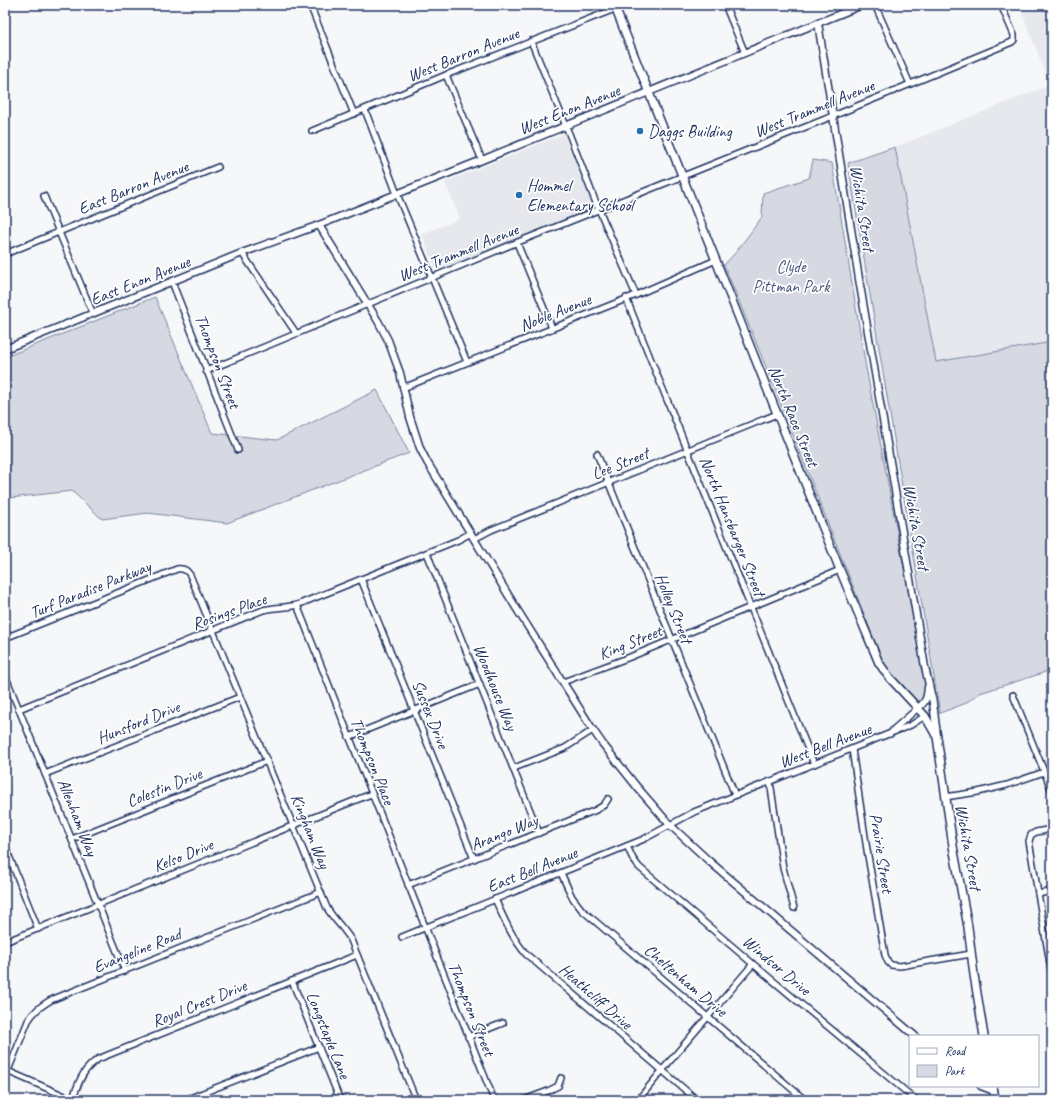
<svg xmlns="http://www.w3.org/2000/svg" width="1057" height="1105" viewBox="0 0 1057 1105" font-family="Caveat,sans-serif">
	<rect width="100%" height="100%" fill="#f6f7f9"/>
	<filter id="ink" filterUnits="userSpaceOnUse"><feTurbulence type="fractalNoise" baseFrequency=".025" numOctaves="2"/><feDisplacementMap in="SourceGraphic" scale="8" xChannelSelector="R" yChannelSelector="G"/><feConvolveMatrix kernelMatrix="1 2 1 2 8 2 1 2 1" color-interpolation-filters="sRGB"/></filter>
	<g filter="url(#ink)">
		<g fill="#e6e8ee">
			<polygon points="1019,5 1052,5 1052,342 936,362 895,147 1050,85"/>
			<polygon points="564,134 594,208 436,271 422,234 460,219 445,182"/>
		</g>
		<g fill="#d6d9e2" stroke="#7884a0">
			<polygon points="895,147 936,362 1052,342 1052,669 1040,674 980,693 964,704 940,713 848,163"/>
			<polygon points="813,160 832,163 865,362 926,685 924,698 922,701 917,701 888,670 881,657 766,367 724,265 736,252 762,217 763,193 809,178"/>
			<polygon points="155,297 212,433 277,440 377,390 409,453 227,523 148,513 102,519 72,491 10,498 5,501 5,357"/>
		</g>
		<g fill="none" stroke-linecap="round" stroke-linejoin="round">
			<g stroke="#1b2f5e" stroke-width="8">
				<g id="minor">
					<polyline points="310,5 354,114"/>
					<polyline points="725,5 745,53"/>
					<polyline points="875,5 910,84"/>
					<polyline points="531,41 566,126 594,198 636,295"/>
					<polyline points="446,75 482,160"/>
					<polyline points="365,110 397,194 467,362"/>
					<polyline points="312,131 446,75 625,5"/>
					<polyline points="44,196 93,314"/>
					<polyline points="517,243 552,328"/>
					<polyline points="242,253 296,333"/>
					<polyline points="5,254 218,167"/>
					<polyline points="172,282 238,450"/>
					<polyline points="626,298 814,764"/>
					<polyline points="206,371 513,244 833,116 1012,42 1014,40 1014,35 1001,5"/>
					<polyline points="403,388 636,295 716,260"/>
					<polyline points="597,454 735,795"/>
					<polyline points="474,539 491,530 777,414"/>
					<polyline points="427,553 539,833"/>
					<polyline points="361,579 474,859"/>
					<polyline points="297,605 494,1100"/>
					<path d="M 5,638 L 177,569 C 183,568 187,570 190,575 L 327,908 C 334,920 344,928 351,940 L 416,1100"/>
					<polyline points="5,675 125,971"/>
					<polyline points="563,682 630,657 840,570"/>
					<polyline points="1013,695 1052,791"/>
					<path d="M 19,709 L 263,610 C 275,607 285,608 297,605 L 458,540 L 471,533"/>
					<polyline points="890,734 894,729 918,708"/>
					<polyline points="349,737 480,684"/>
					<polyline points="852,749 867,850 885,955 888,962 891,965 900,966 971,954"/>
					<polyline points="514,768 565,748 593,730"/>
					<polyline points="45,774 240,697"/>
					<polyline points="770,781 783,868 794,908"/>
					<polyline points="945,797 978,792 1007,785 1044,772"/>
					<polyline points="1052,829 1036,832 1031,835 1029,841 1052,975"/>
					<polyline points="72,839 267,761"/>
					<polyline points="5,846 38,929"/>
					<polyline points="627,846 633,859 639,867 753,964 916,1100"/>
					<polyline points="561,873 572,897 582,910 805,1100"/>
					<polyline points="408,885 596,810 604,805 608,799"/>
					<polyline points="1038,894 1052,891"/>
					<path d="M 495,899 C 504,919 512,938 526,954 L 697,1100"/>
					<polyline points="402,937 644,839 694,812 911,725 925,716"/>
					<polyline points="5,942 371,794"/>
					<polyline points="292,981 340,1100"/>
					<polyline points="468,1037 503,1023"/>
					<polyline points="5,1070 74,1100"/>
					<path d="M 5,1078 L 28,1021 C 34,1011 41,1006 51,1000 L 321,892"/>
					<path d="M 72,1100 C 79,1083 81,1071 98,1059 L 357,955"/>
					<polyline points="185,1100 319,1047"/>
					<polyline points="524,1100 548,1091 558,1086 561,1078"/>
					<polyline points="638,1100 670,1061 753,964"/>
				</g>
			</g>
			<g stroke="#1b2f5e" stroke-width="9">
				<g id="tertiary">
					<polyline points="818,23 860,285 925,667 933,703 937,735"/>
					<polyline points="319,225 378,321 388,340 400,373 410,417 420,448 427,462 518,611 593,730 602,743 637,787 670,825 709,861 915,1036"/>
					<polyline points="5,349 242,253 319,225 482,160 862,5"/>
					<path d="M 918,708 C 927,701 927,697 928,687"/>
					<polyline points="981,1086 994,1091"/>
				</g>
			</g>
			<g stroke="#1b2f5e" stroke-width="10">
				<g id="secondary">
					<polyline points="614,5 772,401 840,570 879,663 889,677 925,716 937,737 953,846 968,927 974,975 984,1036"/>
					<polyline points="993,1086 995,1100"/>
				</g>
			</g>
			<use href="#minor" stroke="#fff" stroke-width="5"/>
			<use href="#tertiary" stroke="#fff" stroke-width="6"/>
			<use href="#secondary" stroke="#fff" stroke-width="7"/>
		</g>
	</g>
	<g fill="#1f6fb2" stroke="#fff" stroke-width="1.5">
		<circle cx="640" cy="131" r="4"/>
		<circle cx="519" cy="195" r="4"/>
	</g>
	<g text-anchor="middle" stroke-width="3.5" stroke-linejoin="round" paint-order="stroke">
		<g font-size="17" fill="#1b2f5e" stroke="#fff">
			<text transform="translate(463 54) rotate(-22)" y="6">West Barron Avenue</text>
			<text transform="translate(814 108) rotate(-22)" y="6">West Trammell Avenue</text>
			<text transform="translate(569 109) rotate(-22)" y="6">West Enon Avenue</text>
			<text transform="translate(133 187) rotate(-22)" y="6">East Barron Avenue</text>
			<text transform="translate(863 208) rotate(81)" y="6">Wichita Street</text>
			<text transform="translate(458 252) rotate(-22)" y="6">West Trammell Avenue</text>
			<text transform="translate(140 280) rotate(-22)" y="6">East Enon Avenue</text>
			<text transform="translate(555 312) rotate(-22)" y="6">Noble Avenue</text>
			<text transform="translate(218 361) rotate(69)" y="6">Thompson Street</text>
			<text transform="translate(794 416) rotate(68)" y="6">North Race Street</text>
			<text transform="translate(620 463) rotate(-22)" y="6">Lee Street</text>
			<text transform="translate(733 526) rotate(68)" y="6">North Hansbarger Street</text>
			<text transform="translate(917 527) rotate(80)" y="6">Wichita Street</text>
			<text transform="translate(90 589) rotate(-22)" y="6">Turf Paradise Parkway</text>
			<text transform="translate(674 608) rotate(68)" y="6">Holley Street</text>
			<text transform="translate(229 611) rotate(-20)" y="6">Rosings Place</text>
			<text transform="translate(630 642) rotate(-22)" y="6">King Street</text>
			<text transform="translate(496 687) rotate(68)" y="6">Woodhouse Way</text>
			<text transform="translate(431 714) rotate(68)" y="6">Sussex Drive</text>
			<text transform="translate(138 722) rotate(-22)" y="6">Hunsford Drive</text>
			<text transform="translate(825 745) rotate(-21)" y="6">West Bell Avenue</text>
			<text transform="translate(373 761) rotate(68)" y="6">Thompson Place</text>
			<text transform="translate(164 787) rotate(-22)" y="6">Colestin Drive</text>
			<text transform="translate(78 817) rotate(68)" y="6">Allenham Way</text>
			<text transform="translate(311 831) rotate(68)" y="6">Kingham Way</text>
			<text transform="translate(504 832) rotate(-22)" y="6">Arango Way</text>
			<text transform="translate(969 847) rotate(80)" y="6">Wichita Street</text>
			<text transform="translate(882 853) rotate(81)" y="6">Prairie Street</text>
			<text transform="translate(183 855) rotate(-22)" y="6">Kelso Drive</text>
			<text transform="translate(532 869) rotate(-22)" y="6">East Bell Avenue</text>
			<text transform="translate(137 950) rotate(-22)" y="6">Evangeline Road</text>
			<text transform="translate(777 965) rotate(40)" y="6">Windsor Drive</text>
			<text transform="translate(686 980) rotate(40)" y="6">Cheltenham Drive</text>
			<text transform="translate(596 996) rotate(41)" y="6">Heathcliff Drive</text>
			<text transform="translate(199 1003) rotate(-22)" y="6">Royal Crest Drive</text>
			<text transform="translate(472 1009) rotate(68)" y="6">Thompson Street</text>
			<text transform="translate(329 1035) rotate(68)" y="6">Longstaple Lane</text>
		</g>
		<g font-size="17" fill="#1b2f5e" stroke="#fff" text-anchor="start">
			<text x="648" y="137">Daggs Building</text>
			<text x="527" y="191">Hommel<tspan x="527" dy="20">Elementary School</tspan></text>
		</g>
		<g font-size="17" fill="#4a5a7f" stroke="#fff">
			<text x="791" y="272">Clyde<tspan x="791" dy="20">Pittman Park</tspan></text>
		</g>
	</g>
	<rect width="1057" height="1105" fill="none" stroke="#fff" stroke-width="20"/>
	<rect x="10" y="10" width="1037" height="1085" fill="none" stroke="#1b2f5e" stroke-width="1.5" filter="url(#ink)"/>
	<rect x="909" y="1035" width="130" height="52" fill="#ffffff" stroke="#a4acbf"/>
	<rect x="917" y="1048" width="20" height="6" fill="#ffffff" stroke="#a4acbf"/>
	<text x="945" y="1055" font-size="12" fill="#1b2f5e">Road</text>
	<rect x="917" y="1065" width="20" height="12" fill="#d6d9e2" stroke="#a4acbf"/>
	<text x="945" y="1075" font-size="12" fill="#1b2f5e">Park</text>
</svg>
